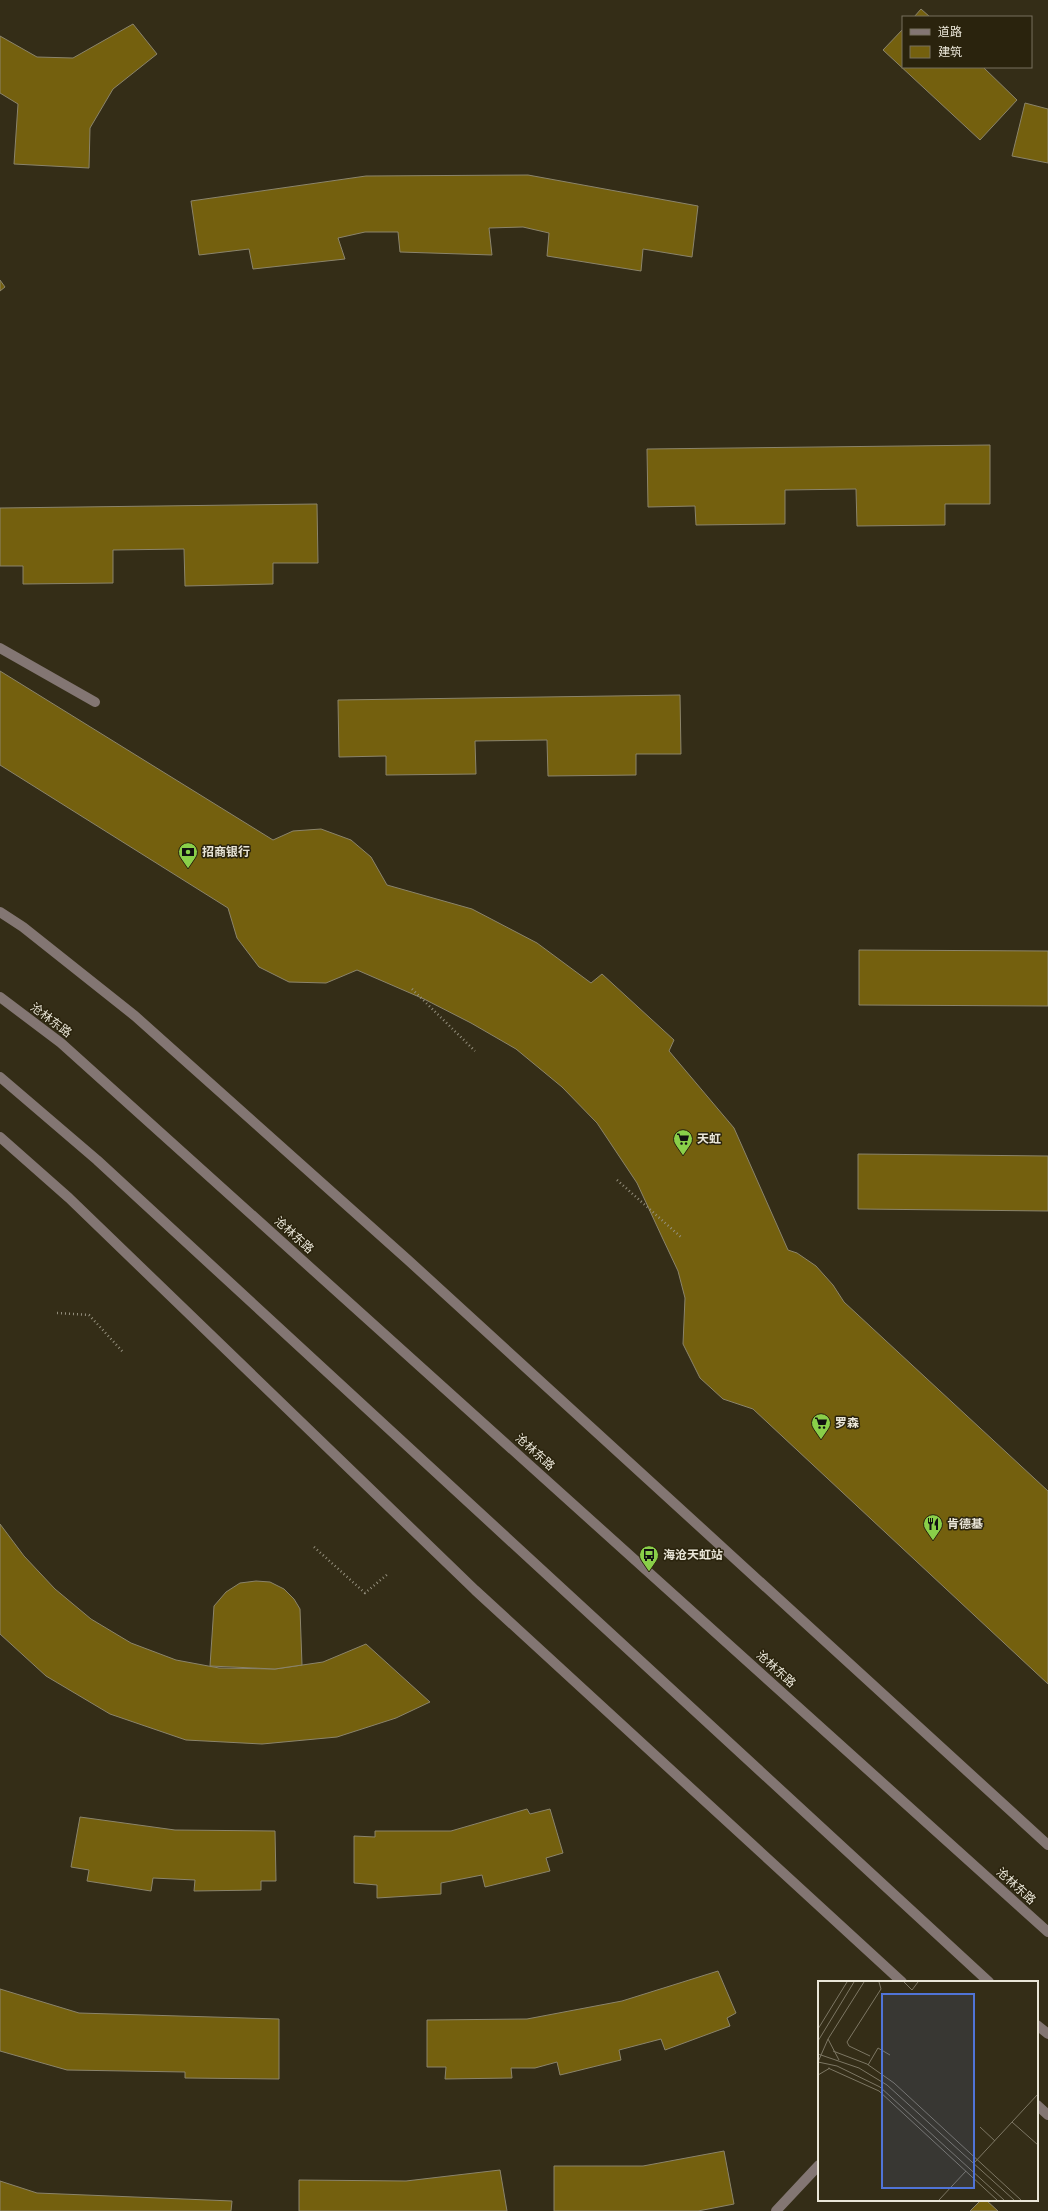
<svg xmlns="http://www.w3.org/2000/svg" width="1048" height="2211" viewBox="0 0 1048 2211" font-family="Roboto,'Noto Sans SC',sans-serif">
	<rect width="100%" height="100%" fill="#342d17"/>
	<g fill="#74600e" stroke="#8b846b">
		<polygon points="921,9 930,17 914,17"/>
		<polygon points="133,24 157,54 113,89 90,128 89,168 14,164 18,104 0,93 0,36 37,57 73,58"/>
		<polygon points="903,29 903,67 983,67 1017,100 980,140 883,50"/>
		<polygon points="1025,103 1048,109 1048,163 1012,156"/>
		<polygon points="528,175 698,206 692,257 643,249 641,271 547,256 549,233 523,227 489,228 492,255 400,252 398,232 365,232 338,238 345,259 253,269 249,249 199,255 191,201 366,176"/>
		<polygon points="0,280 5,287 0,291"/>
		<polygon points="990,445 990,504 945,504 945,525 857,526 856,489 785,490 785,524 696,525 695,506 648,507 647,449"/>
		<polygon points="317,504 318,563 273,563 273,584 185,586 184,549 113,550 113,583 23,584 23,566 0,566 0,508"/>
		<polygon points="0,671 273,840 293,831 321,829 351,840 371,857 387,885 472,909 537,943 591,983 602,974 674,1040 669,1051 734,1128 788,1250 797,1253 816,1266 833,1285 844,1302 1048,1491 1048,1684 753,1409 723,1399 700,1378 683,1344 685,1298 678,1271 662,1237 637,1183 597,1123 562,1087 516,1049 471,1023 424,999 357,970 326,983 289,982 259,967 237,938 228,908 0,765"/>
		<polygon points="680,695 681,754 636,754 636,775 548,776 547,740 475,741 476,774 386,775 386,756 339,757 338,700"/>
		<polygon points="859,950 1048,951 1048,1006 859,1005"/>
		<polygon points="858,1154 1048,1156 1048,1211 858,1209"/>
		<polygon points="0,1524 24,1556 55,1589 91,1619 131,1643 176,1660 219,1668 275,1669 323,1662 366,1644 430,1702 396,1718 337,1737 262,1744 186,1740 110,1714 46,1676 0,1634"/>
		<polygon points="256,1581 270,1582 284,1589 294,1599 300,1609 302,1665 275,1669 210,1666 214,1606 226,1592 240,1583"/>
		<polygon points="527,1809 530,1814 550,1809 563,1853 546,1858 550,1871 485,1887 482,1875 441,1883 441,1894 377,1898 377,1885 354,1883 354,1836 375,1837 375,1831 451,1831"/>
		<polygon points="80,1817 175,1830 275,1831 276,1881 261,1881 261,1890 194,1891 195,1880 153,1878 151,1891 87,1881 89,1870 71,1867"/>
		<polygon points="718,1971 736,2013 727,2018 730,2026 665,2050 661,2039 619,2050 621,2060 560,2075 557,2062 535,2068 511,2068 512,2078 445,2079 446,2067 427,2067 427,2020 527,2019 622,2001"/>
		<polygon points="0,1989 79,2013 279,2019 279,2079 185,2078 185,2072 67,2070 0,2051"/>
		<polygon points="724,2151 734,2204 698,2211 554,2211 554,2166 643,2166"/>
		<polygon points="500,2170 507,2211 299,2211 299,2180 406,2181"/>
		<polygon points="0,2181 37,2193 232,2201 231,2211 0,2211"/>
		<polygon points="981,2200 986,2200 998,2211 970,2211"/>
	</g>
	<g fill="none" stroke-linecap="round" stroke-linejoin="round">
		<g stroke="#95907e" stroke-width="2.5" stroke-dasharray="1 3" stroke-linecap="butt">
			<polyline points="412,989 475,1051"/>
			<polyline points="617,1180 682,1238"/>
			<polyline points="57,1313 89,1315 123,1352"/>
			<polyline points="314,1547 365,1593 389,1573"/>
		</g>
		<g stroke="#837673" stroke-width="10">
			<polyline points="0,648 95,702"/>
			<polyline points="0,912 23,927 135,1016 408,1260 1048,1845"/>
			<polyline points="0,997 61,1043 1048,1932"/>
			<polyline points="0,1077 97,1160 989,1982"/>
			<polyline points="0,1137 69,1198 475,1590 902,1982"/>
			<polyline points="1037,2025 1048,2034"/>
			<polyline points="1037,2105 1048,2115"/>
			<polyline points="776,2211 819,2165"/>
		</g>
	</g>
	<defs>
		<g id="bank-pin" transform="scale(1)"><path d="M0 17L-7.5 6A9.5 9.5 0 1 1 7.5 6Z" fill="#89cf49" stroke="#2a230d"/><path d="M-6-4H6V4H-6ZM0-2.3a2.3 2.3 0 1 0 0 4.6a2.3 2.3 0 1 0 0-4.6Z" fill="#111"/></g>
		<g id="supermarket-pin" transform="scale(1)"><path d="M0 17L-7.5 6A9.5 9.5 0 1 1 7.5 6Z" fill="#89cf49" stroke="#2a230d"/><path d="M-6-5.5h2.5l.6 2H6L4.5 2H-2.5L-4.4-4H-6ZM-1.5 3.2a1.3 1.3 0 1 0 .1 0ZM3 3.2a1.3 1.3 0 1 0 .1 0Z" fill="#111"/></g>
		<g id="restaurant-pin" transform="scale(1)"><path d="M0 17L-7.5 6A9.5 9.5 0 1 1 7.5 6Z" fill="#89cf49" stroke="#2a230d"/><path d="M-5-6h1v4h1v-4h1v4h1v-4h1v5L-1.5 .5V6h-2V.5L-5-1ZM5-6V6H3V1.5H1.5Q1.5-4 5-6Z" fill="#111"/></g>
		<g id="bus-pin" transform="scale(1)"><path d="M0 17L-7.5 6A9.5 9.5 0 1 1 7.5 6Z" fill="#89cf49" stroke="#2a230d"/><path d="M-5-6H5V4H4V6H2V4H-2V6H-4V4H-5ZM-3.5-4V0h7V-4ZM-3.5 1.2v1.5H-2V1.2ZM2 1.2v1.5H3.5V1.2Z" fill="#111"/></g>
	</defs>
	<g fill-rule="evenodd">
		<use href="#bank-pin" x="188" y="852"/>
		<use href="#supermarket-pin" x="683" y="1139"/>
		<use href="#supermarket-pin" x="821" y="1423"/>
		<use href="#restaurant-pin" x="933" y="1524"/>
		<use href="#bus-pin" x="649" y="1555"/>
	</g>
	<g text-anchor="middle" stroke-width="3" stroke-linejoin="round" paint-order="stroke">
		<g font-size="12" font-weight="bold" fill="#eae6d8" stroke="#2a230d" text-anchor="start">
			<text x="202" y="856">招商银行</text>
			<text x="697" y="1143">天虹</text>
			<text x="835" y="1427">罗森</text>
			<text x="947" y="1528">肯德基</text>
			<text x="663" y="1559">海沧天虹站</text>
		</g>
		<g font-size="12" fill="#eae6d8" stroke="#2a230d">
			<text transform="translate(51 1020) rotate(37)" y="4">沧林东路</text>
			<text transform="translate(294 1235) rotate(42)" y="4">沧林东路</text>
			<text transform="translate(535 1452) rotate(42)" y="4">沧林东路</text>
			<text transform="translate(776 1669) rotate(42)" y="4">沧林东路</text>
			<text transform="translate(1016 1886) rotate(42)" y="4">沧林东路</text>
		</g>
	</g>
	<g transform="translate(818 1981)">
		<rect width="220" height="220" fill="#342d17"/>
		<path fill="none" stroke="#7d7764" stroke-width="1" d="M 86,1 L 94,9 L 100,1M 0,48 L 29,1M 10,58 L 21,79M 0,60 L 36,1M 15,70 L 49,83 L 76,102 L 203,219M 0,73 L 41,87 L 69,104 L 196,219M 52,75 L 31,65 L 29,61 L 63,8 L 61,1M 0,81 L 19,85 L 62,106 L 186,219M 0,81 L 10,58 L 46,1M 50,84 L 60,67 L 72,74M 10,87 L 61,110 L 179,219M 0,94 L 12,87M 194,141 L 220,164M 162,146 L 177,160M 156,182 L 220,113M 121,219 L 148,190"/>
		<path fill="#5074d8" fill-opacity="0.15" stroke="#5074d8" stroke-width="2" d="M 64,13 L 156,13 L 156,207 L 64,207 Z"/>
		<rect width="220" height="220" fill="none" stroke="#eae6d8" stroke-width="2"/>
	</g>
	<rect x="902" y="16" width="130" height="52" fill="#2a230d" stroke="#77715e"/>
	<rect x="910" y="29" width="20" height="6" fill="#837673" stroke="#77715e"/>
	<text x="938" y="36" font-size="12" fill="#eae6d8">道路</text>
	<rect x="910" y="46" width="20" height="12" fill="#74600e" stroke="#77715e"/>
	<text x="938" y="56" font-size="12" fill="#eae6d8">建筑</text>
</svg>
